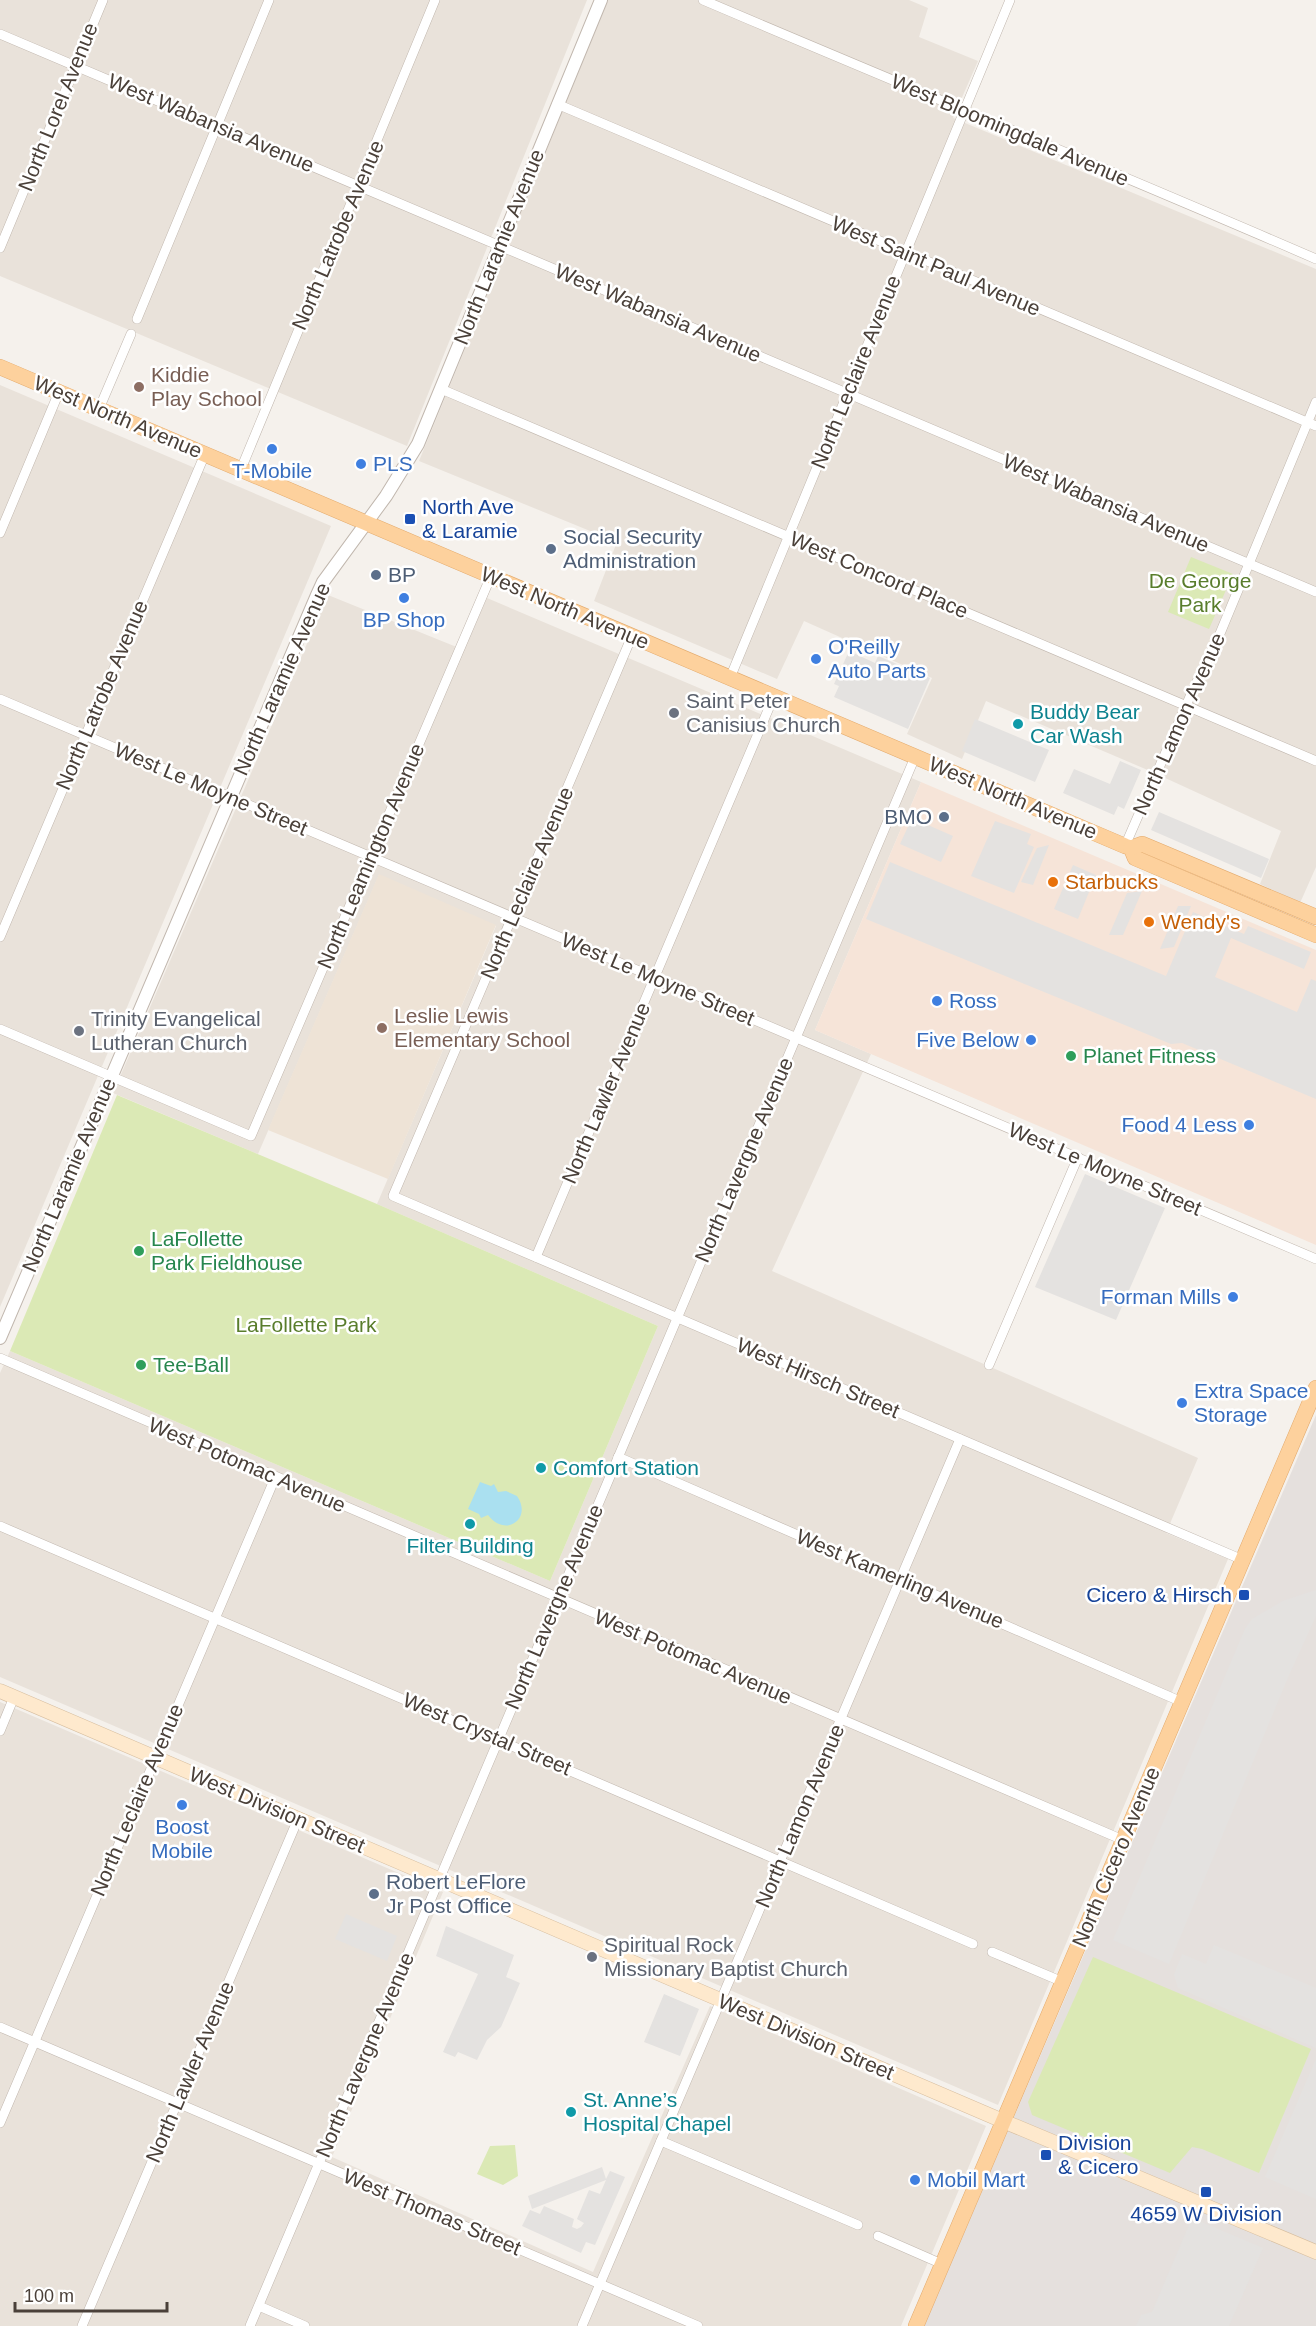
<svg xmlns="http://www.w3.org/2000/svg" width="1316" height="2326" viewBox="0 0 1316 2326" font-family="Helvetica,sans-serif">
	<rect width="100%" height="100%" fill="#f5f1ec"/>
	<g fill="#e9e2da">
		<polygon points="0,0 587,0 407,446 0,276"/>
		<polygon points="608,0 909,0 928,8 919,37 978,61 953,118 1316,269 1316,867 1300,903 1260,884 1281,831 1150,771 986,701 962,759 907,734 932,678 804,621 777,679 594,601 617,542 419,461"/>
		<polygon points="0,385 331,526 0,1307"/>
		<polygon points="328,595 464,650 487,598 921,782 815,1030 871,1054 772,1271 1198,1458 1166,1533 1228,1559 998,2105 0,1677 0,1373 10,1351 550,1581 658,1326 377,1204 496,926 379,875 258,1154 113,1093"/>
		<polygon points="0,1702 443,1892 332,2157 593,2272 710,2006 986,2126 901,2326 0,2326"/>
	</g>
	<polygon fill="#f6e4d8" points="921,782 1316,950 1316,1245 815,1030"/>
	<polygon fill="#e5e0dd" points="1316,1415 1316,2326 924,2326"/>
	<polygon fill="#eee3d6" points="379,874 496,925 388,1179 268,1130"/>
	<g fill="#dbe9b5">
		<polygon points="1191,557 1233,574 1209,629 1168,612"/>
		<polygon points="117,1095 377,1204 658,1326 550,1581 10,1351"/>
		<polygon points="1093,1957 1311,2049 1259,2173 1202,2149 1192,2147 1170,2173 1032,2115 1028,2102"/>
		<polygon points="515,2145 518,2176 503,2185 477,2174 490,2146"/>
	</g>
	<g fill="#e4e2e0">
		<polygon points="849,651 875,663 878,656 930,678 908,729 834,697 839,686 834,684"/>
		<polygon points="975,719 1049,750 1035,782 962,751"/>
		<polygon points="1120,761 1141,770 1124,809 1118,806 1114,815 1063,793 1074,769 1110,784"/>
		<polygon points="1159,812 1269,859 1261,878 1151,830"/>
		<polygon points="912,818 953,836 941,862 900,844"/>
		<polygon points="995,821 1031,834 1027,844 1034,847 1014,893 971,876"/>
		<polygon points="1049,845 1033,885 1021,882 1037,848"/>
		<polygon points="890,862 1166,976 1193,912 1244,934 1248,926 1311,952 1304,969 1231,938 1215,977 1297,1012 1311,979 1316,981 1316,1099 1182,1043 1171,1044 866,919"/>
		<polygon points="1073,865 1096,875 1078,919 1054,909"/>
		<polygon points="1142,891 1123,935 1109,935 1127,893"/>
		<polygon points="1178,906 1191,906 1174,947 1160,949"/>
		<polygon points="1085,1174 1165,1208 1116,1320 1035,1287"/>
		<polygon points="1316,1590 1316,1616 1289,1675 1169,1964 1113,1940 1245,1629 1252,1619 1283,1601"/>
		<polygon points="346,1914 397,1936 387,1961 335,1939"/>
		<polygon points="446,1926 514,1955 506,1977 520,1983 501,2027 487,2040 477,2060 458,2052 455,2057 443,2052 478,1974 436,1956"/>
		<polygon points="1214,1945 1316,1988 1316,2048 1178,1988 1174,1975 1182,1954 1206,1964"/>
		<polygon points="664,1994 699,2009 680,2056 644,2042"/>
		<polygon points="1316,2059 1316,2199 1265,2177"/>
		<polygon points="602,2167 606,2179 610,2171 625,2177 595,2245 586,2242 581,2253 522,2226 530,2210 540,2214 544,2206 574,2219 572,2227 577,2229 581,2227 584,2223 577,2219 589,2190 600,2194 606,2180 532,2209 528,2196"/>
		<polygon points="1192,2218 1263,2248 1229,2326 1136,2326 1141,2315 1152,2312"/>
	</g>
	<path fill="#aae0f0" d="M 480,1482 L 491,1486 L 494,1484 L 498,1492 L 506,1491 L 517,1496 C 533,1519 505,1538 488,1515 L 481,1518 L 479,1514 L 468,1509 Z"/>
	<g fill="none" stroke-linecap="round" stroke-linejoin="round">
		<g stroke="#c1b7ae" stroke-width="10">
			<g id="minor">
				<path d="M 703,0 C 907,87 1113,171 1316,259"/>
				<polyline points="0,34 1316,592"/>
				<polyline points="557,104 1316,426"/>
				<polyline points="0,248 103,0"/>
				<polyline points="137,319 269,0"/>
				<polyline points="441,389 1316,761"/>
				<polyline points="99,409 131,334"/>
				<polyline points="241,469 435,0"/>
				<polyline points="0,533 59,392"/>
				<polyline points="632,636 393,1196 1243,1560"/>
				<polyline points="730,678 1010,0"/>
				<polyline points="0,699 1316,1259"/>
				<polyline points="1125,846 1192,692 1219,636 1316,402"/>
				<polyline points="0,937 205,454"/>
				<polyline points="0,1029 251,1136 491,576"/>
				<polyline points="536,1257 774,696"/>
				<polyline points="0,1358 1123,1840"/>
				<polyline points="989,1365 1078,1157"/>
				<polyline points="618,1457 1182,1702"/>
				<polyline points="0,1526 973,1944"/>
				<polyline points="0,1731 14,1697"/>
				<polyline points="992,1952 1063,1982"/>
				<polyline points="0,2027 698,2326"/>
				<polyline points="0,2123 275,1478"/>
				<polyline points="661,2141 858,2225"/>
				<polyline points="878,2236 942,2264"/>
				<polyline points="259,2306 305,2326"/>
				<polyline points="82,2326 298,1819"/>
				<polyline points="250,2326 915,757"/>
				<polyline points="582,2326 960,1439"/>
			</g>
		</g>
		<g stroke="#c1b7ae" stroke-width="14">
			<polyline id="tertiary" points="0,1338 317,595 323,582 386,496 418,444 601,0"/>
		</g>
		<g stroke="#d7be9f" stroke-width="15">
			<polyline id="secondary" points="0,1691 1003,2121 1316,2252"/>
		</g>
		<g stroke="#e3aa6c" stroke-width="16">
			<g id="primary">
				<polyline points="0,367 1125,846 1131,848 1135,858 1316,935"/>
				<polyline points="1131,848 1142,844 1316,917"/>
				<polyline points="916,2326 1316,1388"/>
			</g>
		</g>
		<use href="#minor" stroke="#fff" stroke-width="9"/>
		<use href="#tertiary" stroke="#fff" stroke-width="12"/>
		<use href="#secondary" stroke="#fee9cd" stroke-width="14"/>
		<use href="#primary" stroke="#fdd19d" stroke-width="15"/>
	</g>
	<g fill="#8d6e63" stroke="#fff" stroke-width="2">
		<circle cx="139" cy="387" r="6"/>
		<circle cx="382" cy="1028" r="6"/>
	</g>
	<g fill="#3f7fe0" stroke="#fff" stroke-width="2">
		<circle cx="272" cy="449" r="6"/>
		<circle cx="361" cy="464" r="6"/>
		<circle cx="404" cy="598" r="6"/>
		<circle cx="816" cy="659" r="6"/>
		<circle cx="937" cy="1001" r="6"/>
		<circle cx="1031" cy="1040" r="6"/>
		<circle cx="1249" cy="1125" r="6"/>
		<circle cx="1233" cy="1297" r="6"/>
		<circle cx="1182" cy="1403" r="6"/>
		<circle cx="182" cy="1805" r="6"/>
		<circle cx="915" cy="2180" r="6"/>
	</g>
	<g fill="#1a4fb4" stroke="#fff" stroke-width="2">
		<rect x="404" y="513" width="12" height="12" rx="3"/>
		<rect x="1238" y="1589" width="12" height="12" rx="3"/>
		<rect x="1040" y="2149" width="12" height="12" rx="3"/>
		<rect x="1200" y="2186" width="12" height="12" rx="3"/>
	</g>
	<g fill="#5c6f8a" stroke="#fff" stroke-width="2">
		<circle cx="551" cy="549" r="6"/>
		<circle cx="376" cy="575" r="6"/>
		<circle cx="944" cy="817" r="6"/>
		<circle cx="374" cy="1894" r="6"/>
	</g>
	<g fill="#6b7280" stroke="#fff" stroke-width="2">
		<circle cx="674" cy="713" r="6"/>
		<circle cx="79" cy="1031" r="6"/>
		<circle cx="592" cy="1957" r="6"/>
	</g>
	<g fill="#0f9aa8" stroke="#fff" stroke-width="2">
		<circle cx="1018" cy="724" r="6"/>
		<circle cx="541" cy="1468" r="6"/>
		<circle cx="470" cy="1524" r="6"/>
		<circle cx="571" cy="2112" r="6"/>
	</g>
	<g fill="#e8710a" stroke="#fff" stroke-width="2">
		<circle cx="1053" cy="882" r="6"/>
		<circle cx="1149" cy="922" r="6"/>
	</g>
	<g fill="#2e9e5b" stroke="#fff" stroke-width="2">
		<circle cx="1071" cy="1056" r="6"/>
		<circle cx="139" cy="1251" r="6"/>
		<circle cx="141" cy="1365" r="6"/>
	</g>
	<g text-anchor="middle" stroke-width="5" stroke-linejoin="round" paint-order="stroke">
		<g font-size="21" fill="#4a4039" stroke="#fff">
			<text transform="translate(58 107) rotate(-68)" y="7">North Lorel Avenue</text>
			<text transform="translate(211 123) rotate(23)" y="7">West Wabansia Avenue</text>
			<text transform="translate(1010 130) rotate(23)" y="7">West Bloomingdale Avenue</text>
			<text transform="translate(338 235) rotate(-67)" y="7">North Latrobe Avenue</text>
			<text transform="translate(499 247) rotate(-68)" y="7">North Laramie Avenue</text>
			<text transform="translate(936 266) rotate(23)" y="7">West Saint Paul Avenue</text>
			<text transform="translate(658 313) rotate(23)" y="7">West Wabansia Avenue</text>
			<text transform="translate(856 372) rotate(-68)" y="7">North Leclaire Avenue</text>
			<text transform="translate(118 417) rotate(23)" y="7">West North Avenue</text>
			<text transform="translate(1106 503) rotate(23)" y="7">West Wabansia Avenue</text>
			<text transform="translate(879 575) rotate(23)" y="7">West Concord Place</text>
			<text transform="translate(565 608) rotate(23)" y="7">West North Avenue</text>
			<text transform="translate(282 679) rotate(-66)" y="7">North Laramie Avenue</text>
			<text transform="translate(102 695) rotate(-67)" y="7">North Latrobe Avenue</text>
			<text transform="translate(1179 724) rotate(-66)" y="7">North Lamon Avenue</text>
			<text transform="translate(211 789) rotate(23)" y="7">West Le Moyne Street</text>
			<text transform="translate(1013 798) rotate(23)" y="7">West North Avenue</text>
			<text transform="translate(371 856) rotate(-67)" y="7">North Leamington Avenue</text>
			<text transform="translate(527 883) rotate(-67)" y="7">North Leclaire Avenue</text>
			<text transform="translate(658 979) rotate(23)" y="7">West Le Moyne Street</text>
			<text transform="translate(606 1093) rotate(-67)" y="7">North Lawler Avenue</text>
			<text transform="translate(744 1160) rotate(-67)" y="7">North Lavergne Avenue</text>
			<text transform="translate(1105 1169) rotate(23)" y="7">West Le Moyne Street</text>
			<text transform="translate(69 1175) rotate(-67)" y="7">North Laramie Avenue</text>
			<text transform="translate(818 1378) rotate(23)" y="7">West Hirsch Street</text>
			<text transform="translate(247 1465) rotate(23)" y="7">West Potomac Avenue</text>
			<text transform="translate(900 1579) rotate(23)" y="7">West Kamerling Avenue</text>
			<text transform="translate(554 1607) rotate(-67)" y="7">North Lavergne Avenue</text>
			<text transform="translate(693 1657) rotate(23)" y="7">West Potomac Avenue</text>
			<text transform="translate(487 1734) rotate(23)" y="7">West Crystal Street</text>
			<text transform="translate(137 1800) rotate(-67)" y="7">North Leclaire Avenue</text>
			<text transform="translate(277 1810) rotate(23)" y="7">West Division Street</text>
			<text transform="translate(800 1816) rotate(-67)" y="7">North Lamon Avenue</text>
			<text transform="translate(1116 1857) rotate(-67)" y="7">North Cicero Avenue</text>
			<text transform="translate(806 2037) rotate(23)" y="7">West Division Street</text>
			<text transform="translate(365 2055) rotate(-67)" y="7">North Lavergne Avenue</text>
			<text transform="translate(190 2072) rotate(-67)" y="7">North Lawler Avenue</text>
			<text transform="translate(432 2212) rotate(23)" y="7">West Thomas Street</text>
		</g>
		<g font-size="21" fill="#785e54" stroke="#fff" text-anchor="start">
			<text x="151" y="382">Kiddie<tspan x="151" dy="24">Play School</tspan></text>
			<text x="394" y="1023">Leslie Lewis<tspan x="394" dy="24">Elementary School</tspan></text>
		</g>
		<g font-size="21" fill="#366cbe" stroke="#fff" text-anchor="start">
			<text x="373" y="471">PLS</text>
			<text x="272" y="478" text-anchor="middle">T-Mobile</text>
			<text x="404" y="627" text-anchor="middle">BP Shop</text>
			<text x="828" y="654">O'Reilly<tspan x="828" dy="24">Auto Parts</tspan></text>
			<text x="949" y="1008">Ross</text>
			<text x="1019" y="1047" text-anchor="end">Five Below</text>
			<text x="1237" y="1132" text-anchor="end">Food 4 Less</text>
			<text x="1221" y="1304" text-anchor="end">Forman Mills</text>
			<text x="1194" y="1398">Extra Space<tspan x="1194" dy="24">Storage</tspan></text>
			<text x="182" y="1834" text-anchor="middle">Boost<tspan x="182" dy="24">Mobile</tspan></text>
			<text x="927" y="2187">Mobil Mart</text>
		</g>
		<g font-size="21" fill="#164399" stroke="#fff" text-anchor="start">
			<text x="422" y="514">North Ave<tspan x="422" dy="24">&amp; Laramie</tspan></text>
			<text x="1232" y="1602" text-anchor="end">Cicero &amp; Hirsch</text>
			<text x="1058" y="2150">Division<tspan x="1058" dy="24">&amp; Cicero</tspan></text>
			<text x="1206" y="2221" text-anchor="middle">4659 W Division</text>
		</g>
		<g font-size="21" fill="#4e5e75" stroke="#fff" text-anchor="start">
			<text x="563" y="544">Social Security<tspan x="563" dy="24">Administration</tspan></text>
			<text x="388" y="582">BP</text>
			<text x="932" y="824" text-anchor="end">BMO</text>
			<text x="386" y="1889">Robert LeFlore<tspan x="386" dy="24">Jr Post Office</tspan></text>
		</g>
		<g font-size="21" fill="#597d2c" stroke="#fff">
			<text x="1200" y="588">De George<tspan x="1200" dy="24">Park</tspan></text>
			<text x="306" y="1332">LaFollette Park</text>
		</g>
		<g font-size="21" fill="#5b616d" stroke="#fff" text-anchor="start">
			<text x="686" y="708">Saint Peter<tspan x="686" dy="24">Canisius Church</tspan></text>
			<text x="91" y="1026">Trinity Evangelical<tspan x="91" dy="24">Lutheran Church</tspan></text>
			<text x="604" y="1952">Spiritual Rock<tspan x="604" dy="24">Missionary Baptist Church</tspan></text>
		</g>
		<g font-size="21" fill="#0d838f" stroke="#fff" text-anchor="start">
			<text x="1030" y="719">Buddy Bear<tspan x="1030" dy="24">Car Wash</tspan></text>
			<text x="553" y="1475">Comfort Station</text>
			<text x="470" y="1553" text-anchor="middle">Filter Building</text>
			<text x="583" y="2107">St. Anne’s<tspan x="583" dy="24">Hospital Chapel</tspan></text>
		</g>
		<g font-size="21" fill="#c56008" stroke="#fff" text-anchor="start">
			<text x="1065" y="889">Starbucks</text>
			<text x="1161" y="929">Wendy's</text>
		</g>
		<g font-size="21" fill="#27864d" stroke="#fff" text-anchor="start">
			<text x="1083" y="1063">Planet Fitness</text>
			<text x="151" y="1246">LaFollette<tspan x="151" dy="24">Park Fieldhouse</tspan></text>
			<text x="153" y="1372">Tee-Ball</text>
		</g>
	</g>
	<path d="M15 2302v9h152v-9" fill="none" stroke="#4a4039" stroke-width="3"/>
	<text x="24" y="2302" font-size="18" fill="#4a4039" stroke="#ffffff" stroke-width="4.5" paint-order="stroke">100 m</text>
</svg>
